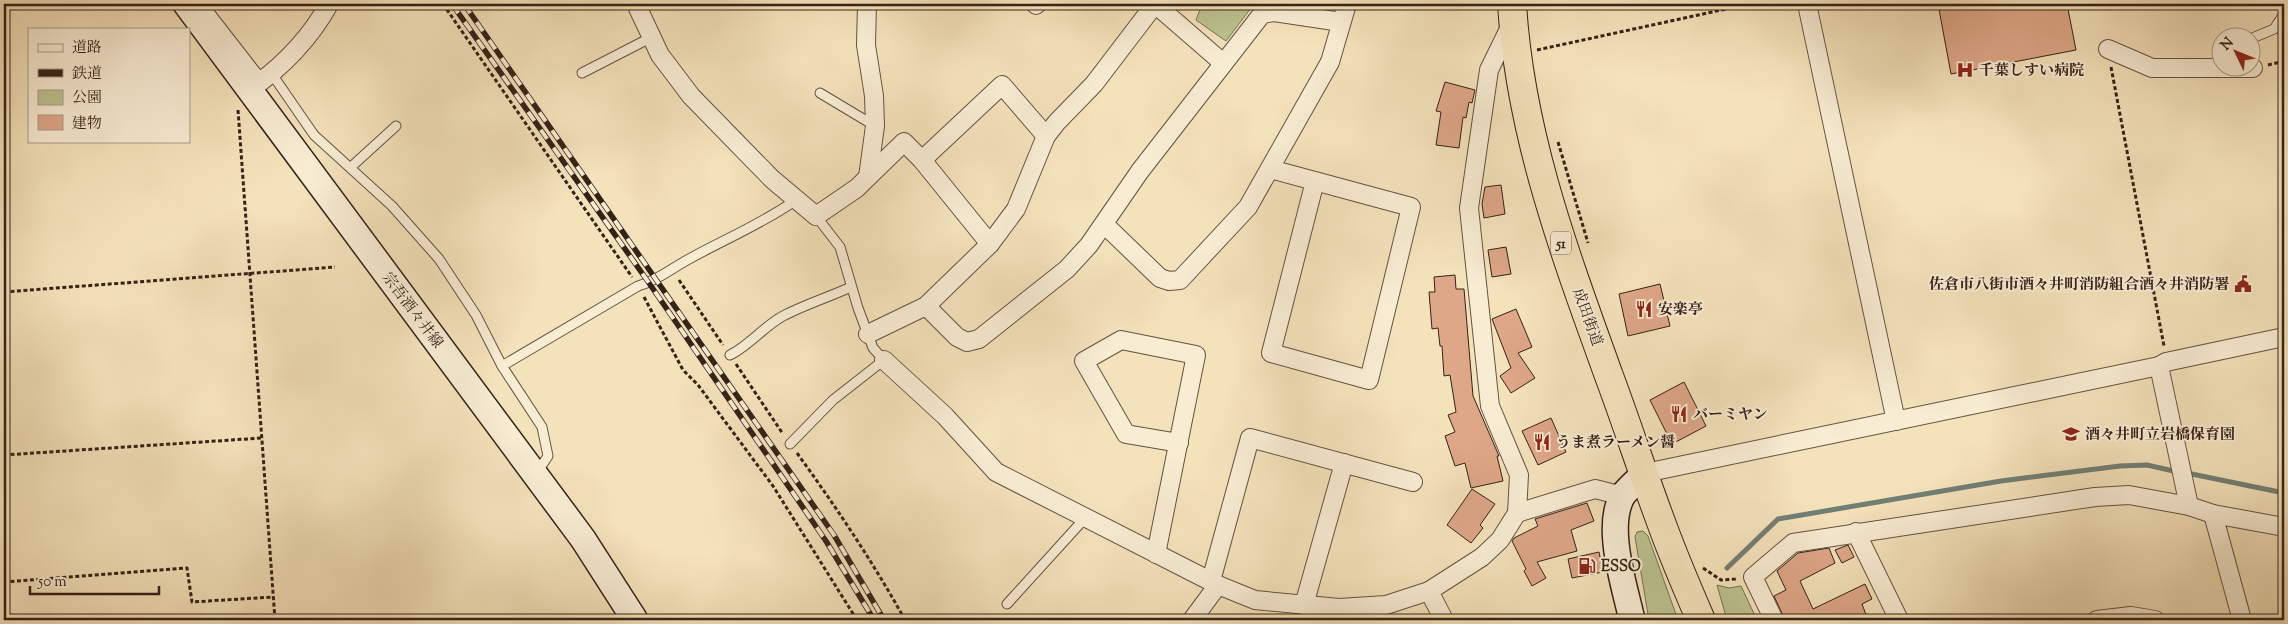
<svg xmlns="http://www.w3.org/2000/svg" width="2288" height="624" viewBox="0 0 2288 624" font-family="'Sorts Mill Goudy','Noto Serif JP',serif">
	<rect width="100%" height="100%" fill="#f4e2bb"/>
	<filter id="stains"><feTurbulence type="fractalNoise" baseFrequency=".004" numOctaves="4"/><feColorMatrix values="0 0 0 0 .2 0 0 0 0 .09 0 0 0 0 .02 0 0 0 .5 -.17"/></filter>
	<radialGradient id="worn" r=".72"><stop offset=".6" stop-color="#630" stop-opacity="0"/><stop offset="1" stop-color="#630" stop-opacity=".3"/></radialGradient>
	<g fill="#bbc390" stroke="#787254">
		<polygon points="1202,4 1254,4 1226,41 1196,20"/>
		<polygon points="1643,531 1648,536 1678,620 1649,620 1635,537 1637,532"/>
		<polygon points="1717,585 1729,588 1741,586 1757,620 1727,620"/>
	</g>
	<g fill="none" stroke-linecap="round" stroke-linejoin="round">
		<g stroke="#727f75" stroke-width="5">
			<polyline points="2187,473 2284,493"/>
			<polyline points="1727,568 1778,519 2001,481 2120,466 2147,465 2178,472"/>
		</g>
	</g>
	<g fill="#dea788" stroke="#342219">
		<polygon points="1938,4 2067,4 2076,50 1951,74"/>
		<polygon points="1445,82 1475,90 1472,103 1469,102 1466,118 1463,117 1459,148 1436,145 1441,112 1436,111"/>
		<polygon points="1501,185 1505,214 1484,218 1482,204 1485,187"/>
		<polygon points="1506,247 1511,274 1492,277 1488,250"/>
		<polygon points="1455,275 1456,289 1464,289 1473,396 1499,456 1497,456 1503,481 1471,488 1465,463 1455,466 1445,436 1455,432 1448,415 1456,412 1450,375 1444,376 1442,346 1440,346 1438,328 1432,329 1429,292 1435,292 1434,277"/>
		<polygon points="1660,284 1670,326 1628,336 1619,294"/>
		<polygon points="1516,309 1532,347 1518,353 1535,378 1511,393 1500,376 1511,368 1492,319"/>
		<polygon points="1684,382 1706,426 1672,444 1650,400"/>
		<polygon points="1551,418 1566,452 1538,465 1522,431"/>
		<polygon points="1472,489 1495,504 1480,525 1483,528 1471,543 1447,525"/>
		<polygon points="1587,503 1594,521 1571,530 1577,551 1537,562 1546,578 1532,586 1524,571 1526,569 1512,541 1514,538 1538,526 1535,519"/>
		<polygon points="1848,545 1854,557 1842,563 1835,550"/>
		<polygon points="1829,548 1835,563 1800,581 1813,609 1865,584 1872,599 1862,604 1868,620 1785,620 1774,596 1786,590 1777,571 1798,553"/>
		<polygon points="1599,552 1603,572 1572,578 1568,559"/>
	</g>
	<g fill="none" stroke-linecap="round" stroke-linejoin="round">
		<g stroke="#645242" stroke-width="11">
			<g id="lane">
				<polyline points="203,4 263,81 274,77 314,135 392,206 439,259 476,315 502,366 542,427 548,456 536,474"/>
				<polyline points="2250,39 2274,29 2284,14"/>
				<polyline points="582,73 652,37"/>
				<polyline points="820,93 875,126"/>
				<polyline points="351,167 396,126"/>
				<path d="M 730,355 C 750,345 763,327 783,316 C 804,305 829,297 851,287"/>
				<path d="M 502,366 L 638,286 C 657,281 672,268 689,259 C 725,239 762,224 796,200"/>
				<polyline points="790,444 833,400 884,360 873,348 858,308 840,247 816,216"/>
				<polyline points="1007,604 1086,517"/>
			</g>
		</g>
		<g stroke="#645242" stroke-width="20">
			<g id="street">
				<polyline points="636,4 660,55 691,96 772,179 816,216 857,188 868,177 875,126 874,96 866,45 867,4"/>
				<polyline points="1155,4 1223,63"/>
				<polyline points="1807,4 1896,421"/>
				<polyline points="1036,5 1037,4"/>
				<polyline points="2108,49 2152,68 2253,68"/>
				<path d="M 249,90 C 281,68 310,38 329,4"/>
				<polyline points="922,160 1002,85 1046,136"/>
				<polyline points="1270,169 1411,207 1369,380 1271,353 1315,181"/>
				<polyline points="868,177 904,142 922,160 990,244"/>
				<polyline points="1104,224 1160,278 1169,281 1180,280 1248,207 1330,62 1347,4"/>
				<polyline points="926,306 957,337 967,342 979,339 1067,269 1089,245 1140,171 1262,14 1274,12 1341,22"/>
				<polyline points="868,334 926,306 990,244 1016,209 1046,136 1057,122 1094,84 1155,4"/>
				<polyline points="884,360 945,416 996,472 1218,585 1255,600 1339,608 1386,605 1429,591 1482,557 1500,540 1517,513 1519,475 1490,406 1469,208 1489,70 1512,23"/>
				<polyline points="2159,366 2189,506"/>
				<polyline points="1645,473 2159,366 2166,362 2284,337"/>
				<polyline points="1517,513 1595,489 1623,496"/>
				<polyline points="2213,514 2242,620"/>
				<polyline points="1856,532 1899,620"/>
				<polyline points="1156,554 1196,355 1121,340 1084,361 1126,434 1179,443"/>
				<polyline points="1211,581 1250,438 1413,482"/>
				<polyline points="1429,591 1444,620"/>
				<polyline points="1304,605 1344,463"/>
				<polyline points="1192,620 1218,585"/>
				<polyline points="1774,620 1753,577 1793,543 2095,497 2129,495 2189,506 2213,514 2284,527"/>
				<polyline points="2097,620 2131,616 2155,620"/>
			</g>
		</g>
		<g stroke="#342219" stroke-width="28">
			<g id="secondary">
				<polyline points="186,4 583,539 635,620"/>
				<path d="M 1632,620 C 1625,587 1604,526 1623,495 C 1629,487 1638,480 1645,473"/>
			</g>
		</g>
		<g stroke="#342219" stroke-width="30">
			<path id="highway" d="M 1512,4 C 1520,135 1565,254 1609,376 C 1627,424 1643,474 1661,522 C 1673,555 1687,588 1701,620"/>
		</g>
		<g stroke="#342219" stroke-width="3" stroke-dasharray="4 2.5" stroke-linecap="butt">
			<polyline points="443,4 632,277"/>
			<polyline points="1537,50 1749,4"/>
			<polyline points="2268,65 2284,61"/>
			<polyline points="2111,67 2164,346"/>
			<polyline points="238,110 275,620"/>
			<polyline points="1558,142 1588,243"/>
			<polyline points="679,280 723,345"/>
			<polyline points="4,292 335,267"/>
			<polyline points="644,297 683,370 698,385 773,486 857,620"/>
			<polyline points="736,364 783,434"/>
			<path d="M 797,453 C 836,507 873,562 905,620"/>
			<polyline points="4,455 262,438"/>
			<polyline points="1703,568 1721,580 1738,579"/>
			<polyline points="4,582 187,568 192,602 273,597"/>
		</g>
		<use href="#lane" stroke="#f8ecd3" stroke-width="9"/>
		<use href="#street" stroke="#f8ecd3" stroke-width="18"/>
		<use href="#secondary" stroke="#f8ecd3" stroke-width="25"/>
		<use href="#highway" stroke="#f4e2bb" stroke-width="28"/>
		<g stroke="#342219" stroke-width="5.5">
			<g id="rail">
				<polyline points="452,4 649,283 826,541 874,620"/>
				<polyline points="464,4 834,535 884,620"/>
			</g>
		</g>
		<use href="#rail" stroke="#f8ecd3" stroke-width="4" stroke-dasharray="11" stroke-linecap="butt"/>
	</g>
	<defs>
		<g id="hospital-bare" transform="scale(1.35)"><path d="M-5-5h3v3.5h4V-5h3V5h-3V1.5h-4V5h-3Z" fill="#8f2418" stroke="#f8ecd3" stroke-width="2.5" paint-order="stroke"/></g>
		<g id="civic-bare" transform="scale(1.35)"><path d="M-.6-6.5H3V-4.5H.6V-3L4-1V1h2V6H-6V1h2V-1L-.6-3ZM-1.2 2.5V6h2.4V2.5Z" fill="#8f2418" stroke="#f8ecd3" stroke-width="2.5" paint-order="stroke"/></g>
		<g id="restaurant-bare" transform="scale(1.35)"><path d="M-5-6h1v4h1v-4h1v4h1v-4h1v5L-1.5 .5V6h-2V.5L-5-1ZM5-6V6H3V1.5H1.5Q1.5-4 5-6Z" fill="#8f2418" stroke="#f8ecd3" stroke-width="2.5" paint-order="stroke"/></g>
		<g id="school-bare" transform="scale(1.35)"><path d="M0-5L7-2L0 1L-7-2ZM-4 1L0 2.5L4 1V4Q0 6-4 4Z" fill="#8f2418" stroke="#f8ecd3" stroke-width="2.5" paint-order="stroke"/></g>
		<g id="fuel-bare" transform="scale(1.35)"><path d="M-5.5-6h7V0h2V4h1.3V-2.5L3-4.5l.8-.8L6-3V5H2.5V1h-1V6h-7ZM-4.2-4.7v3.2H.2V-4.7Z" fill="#8f2418" stroke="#f8ecd3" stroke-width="2.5" paint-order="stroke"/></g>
	</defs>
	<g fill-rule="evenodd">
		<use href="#hospital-bare" x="1965" y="70"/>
		<use href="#civic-bare" x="2243" y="284"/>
		<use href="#restaurant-bare" x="1644" y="309"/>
		<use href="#restaurant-bare" x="1679" y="414"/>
		<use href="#school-bare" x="2071" y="434"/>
		<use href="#restaurant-bare" x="1542" y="442"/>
		<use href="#fuel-bare" x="1587" y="566"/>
	</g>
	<g text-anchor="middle" stroke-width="4" stroke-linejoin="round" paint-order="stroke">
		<rect fill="#f8ecd3" stroke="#6f5f51" stroke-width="1" x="1551" y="231.5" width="20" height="23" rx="4"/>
		<g font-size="14" font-weight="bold" fill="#342219">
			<text x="1561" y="248">51</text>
		</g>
		<g font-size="15" font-weight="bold" fill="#342219" stroke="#f8ecd3" text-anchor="start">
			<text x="1979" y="75">千葉しすい病院</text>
			<text x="2229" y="289" text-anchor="end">佐倉市八街市酒々井町消防組合酒々井消防署</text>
			<text x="1658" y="314">安楽亭</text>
			<text x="1693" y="419">バーミヤン</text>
			<text x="2085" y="439">酒々井町立岩橋保育園</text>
			<text x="1556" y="447">うま煮ラーメン醤</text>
			<text x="1601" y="571">ESSO</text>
		</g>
		<g font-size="15" fill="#342219" stroke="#f8ecd3">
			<text transform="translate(413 310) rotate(53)" y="5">宗吾酒々井線</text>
			<text transform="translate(1588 317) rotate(70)" y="5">成田街道</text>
		</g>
	</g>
	<rect width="2288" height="624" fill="none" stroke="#f4e2bb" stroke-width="20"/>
	<rect x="5" y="5" width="2278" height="614" fill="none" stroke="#342219" stroke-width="2.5"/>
	<rect x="10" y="10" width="2268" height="604" fill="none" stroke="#342219"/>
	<rect x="28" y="28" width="162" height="115" fill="#f8ecd3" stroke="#aa9b89"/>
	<rect x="38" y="44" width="25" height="8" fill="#f8ecd3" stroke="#aa9b89"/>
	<text x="72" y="52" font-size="15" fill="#342219">道路</text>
	<rect x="38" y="69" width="25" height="8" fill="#342219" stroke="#aa9b89"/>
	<text x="72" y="78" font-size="15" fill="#342219">鉄道</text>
	<rect x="38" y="90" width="25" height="15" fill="#bbc390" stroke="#aa9b89"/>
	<text x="72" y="102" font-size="15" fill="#342219">公園</text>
	<rect x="38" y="115" width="25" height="15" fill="#dea788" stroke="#aa9b89"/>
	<text x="72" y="128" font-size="15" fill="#342219">建物</text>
	<g transform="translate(2236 52) rotate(313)"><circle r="24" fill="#f8ecd3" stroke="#aa9b89"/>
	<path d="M0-4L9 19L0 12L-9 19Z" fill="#8f2418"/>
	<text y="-8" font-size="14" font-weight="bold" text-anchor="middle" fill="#342219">N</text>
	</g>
	<path d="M30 586v8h129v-8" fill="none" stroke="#342219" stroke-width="2.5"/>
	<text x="38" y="586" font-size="15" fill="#342219" stroke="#f8ecd3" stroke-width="4" paint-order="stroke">50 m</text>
	<rect width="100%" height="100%" filter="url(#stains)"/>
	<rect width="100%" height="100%" fill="url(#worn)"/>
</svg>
